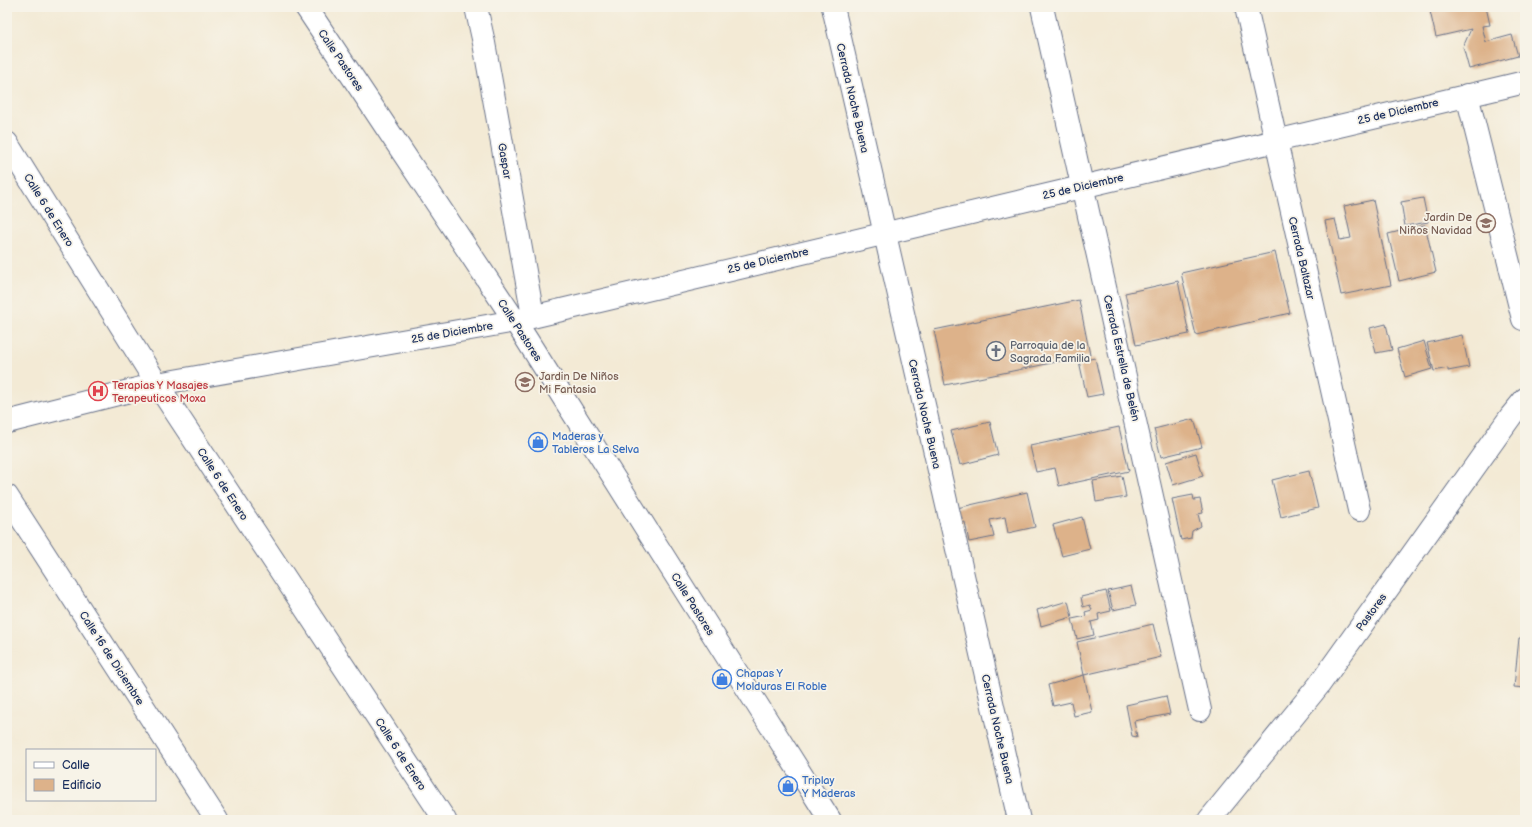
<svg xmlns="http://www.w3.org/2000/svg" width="1532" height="827" viewBox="0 0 1532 827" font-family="'Balsamiq Sans',sans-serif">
	<rect width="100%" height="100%" fill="#f7f3e8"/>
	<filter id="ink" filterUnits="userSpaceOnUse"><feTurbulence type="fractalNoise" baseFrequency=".025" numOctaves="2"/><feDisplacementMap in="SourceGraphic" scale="8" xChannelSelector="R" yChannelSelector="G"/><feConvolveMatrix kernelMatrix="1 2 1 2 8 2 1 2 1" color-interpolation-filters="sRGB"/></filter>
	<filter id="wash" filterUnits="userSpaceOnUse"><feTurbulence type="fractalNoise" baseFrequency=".012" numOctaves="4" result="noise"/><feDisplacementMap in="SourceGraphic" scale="16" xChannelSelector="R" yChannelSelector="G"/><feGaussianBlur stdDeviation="0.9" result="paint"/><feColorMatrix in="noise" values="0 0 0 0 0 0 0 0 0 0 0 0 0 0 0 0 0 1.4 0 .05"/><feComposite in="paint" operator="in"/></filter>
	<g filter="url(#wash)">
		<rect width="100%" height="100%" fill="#f3ead5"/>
		<g id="blocks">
			<g fill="#ddb28a">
				<polygon points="1429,7 1486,7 1490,25 1482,26 1486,42 1512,35 1518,56 1469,69 1463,47 1471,29 1436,37"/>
				<polygon points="1423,198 1428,222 1405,226 1401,202"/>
				<polygon points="1373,200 1391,285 1341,295 1325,221 1335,219 1340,240 1351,238 1344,206"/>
				<polygon points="1425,225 1436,272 1399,281 1388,234"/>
				<polygon points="1275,252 1290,313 1196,335 1181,273"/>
				<polygon points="1178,281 1189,334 1136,345 1125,293"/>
				<polygon points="1079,300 1090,355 945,385 934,330"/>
				<polygon points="1386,324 1392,350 1376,353 1370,328"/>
				<polygon points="1462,335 1469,367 1448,371 1448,368 1434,371 1427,343"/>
				<polygon points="1424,341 1432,369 1405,377 1397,349"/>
				<polygon points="1095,358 1103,394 1087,397 1079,361"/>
				<polygon points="1194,419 1202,447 1161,457 1154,429"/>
				<polygon points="990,422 998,455 960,465 951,431"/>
				<polygon points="1119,427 1129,471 1059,486 1055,468 1036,472 1030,446"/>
				<polygon points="1196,453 1203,476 1173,485 1166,462"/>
				<polygon points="1309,471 1318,508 1281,517 1272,480"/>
				<polygon points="1122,476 1126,497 1096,502 1093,481"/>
				<polygon points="1027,492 1035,527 1008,533 1005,517 990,520 994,537 969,542 965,522 960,523 957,508"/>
				<polygon points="1193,495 1194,500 1200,499 1203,513 1198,514 1201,526 1192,531 1191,538 1181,540 1172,499"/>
				<polygon points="1082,517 1090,549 1062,556 1053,525"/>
				<polygon points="1131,586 1136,605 1113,610 1108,591"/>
				<polygon points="1106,591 1111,611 1098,614 1099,620 1091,622 1094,635 1077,639 1072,619 1086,616 1085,612 1092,610 1090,605 1083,607 1081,597"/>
				<polygon points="1068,601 1072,617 1041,626 1037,610"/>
				<polygon points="1153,624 1161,657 1084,675 1092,712 1074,716 1071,702 1053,706 1048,685 1084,675 1077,642"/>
				<polygon points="1519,638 1525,638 1525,688 1514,687"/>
				<polygon points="1166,696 1170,714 1134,721 1137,737 1132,736 1126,705"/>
			</g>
		</g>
	</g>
	<g filter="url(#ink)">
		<use href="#blocks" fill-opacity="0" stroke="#677088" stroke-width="1"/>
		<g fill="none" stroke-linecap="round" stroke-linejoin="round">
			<g stroke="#677088" stroke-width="24">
				<g id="minor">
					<polyline points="476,7 484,43 533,316"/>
					<polyline points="833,7 1019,820"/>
					<polyline points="1042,7 1200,710"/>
					<polyline points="1246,7 1359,510"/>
					<polyline points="1467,95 1523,319"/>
					<polyline points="7,143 157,384 445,820"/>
					<polyline points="7,422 157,384 515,321 1525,82"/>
					<polyline points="7,496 217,820"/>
					<polyline points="1209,820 1319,685 1511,416 1525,399"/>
				</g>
			</g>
			<g stroke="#677088" stroke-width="24">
				<polyline id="tertiary" points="306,7 515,321 830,820"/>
			</g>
			<use href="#minor" stroke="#fff" stroke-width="22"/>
			<use href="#tertiary" stroke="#fff" stroke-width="22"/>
		</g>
	</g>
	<defs>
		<g id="school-ring" transform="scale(1)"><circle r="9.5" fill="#f7f3e8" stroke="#8d6e63" stroke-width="1.5"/><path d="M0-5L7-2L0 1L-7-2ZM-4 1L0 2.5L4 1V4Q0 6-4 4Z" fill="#8d6e63"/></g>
		<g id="church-ring" transform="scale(1)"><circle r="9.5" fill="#f7f3e8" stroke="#6b7280" stroke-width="1.5"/><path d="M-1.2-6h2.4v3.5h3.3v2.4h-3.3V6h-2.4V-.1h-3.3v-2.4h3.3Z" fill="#6b7280"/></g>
		<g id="hospital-ring" transform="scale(1)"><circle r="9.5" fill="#f7f3e8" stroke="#e0444e" stroke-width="1.5"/><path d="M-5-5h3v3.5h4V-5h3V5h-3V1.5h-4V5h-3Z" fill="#e0444e"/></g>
		<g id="shop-ring" transform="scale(1)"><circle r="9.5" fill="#f7f3e8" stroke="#3f7fe0" stroke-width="1.5"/><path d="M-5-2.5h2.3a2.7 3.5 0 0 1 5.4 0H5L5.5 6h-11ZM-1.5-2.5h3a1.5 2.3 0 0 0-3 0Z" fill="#3f7fe0"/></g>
	</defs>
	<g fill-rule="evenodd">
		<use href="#school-ring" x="1486" y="223"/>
		<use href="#church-ring" x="996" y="351"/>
		<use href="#school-ring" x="525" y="382"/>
		<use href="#hospital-ring" x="98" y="391"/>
		<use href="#shop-ring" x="538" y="442"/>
		<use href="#shop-ring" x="722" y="679"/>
		<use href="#shop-ring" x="788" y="786"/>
	</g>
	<g text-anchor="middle" stroke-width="3.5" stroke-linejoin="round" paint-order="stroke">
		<g font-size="11" fill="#1b2f5e" stroke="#f7f3e8">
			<text transform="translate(341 60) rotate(56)" y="4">Calle Pastores</text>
			<text transform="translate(853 98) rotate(77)" y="4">Cerrada Noche Buena</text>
			<text transform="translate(1398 111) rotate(-13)" y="4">25 de Diciembre</text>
			<text transform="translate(505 161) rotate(80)" y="4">Gaspar</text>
			<text transform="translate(1083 186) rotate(-13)" y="4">25 de Diciembre</text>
			<text transform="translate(49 210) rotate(58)" y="4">Calle 6 de Enero</text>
			<text transform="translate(1302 258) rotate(77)" y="4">Cerrada Baltazar</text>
			<text transform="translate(768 260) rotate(-13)" y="4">25 de Diciembre</text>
			<text transform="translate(520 330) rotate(57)" y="4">Calle Pastores</text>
			<text transform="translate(452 332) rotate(-10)" y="4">25 de Diciembre</text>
			<text transform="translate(1122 358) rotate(77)" y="4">Cerrada Estrella de Belén</text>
			<text transform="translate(925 414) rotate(77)" y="4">Cerrada Noche Buena</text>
			<text transform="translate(223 484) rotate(57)" y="4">Calle 6 de Enero</text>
			<text transform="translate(693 604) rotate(58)" y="4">Calle Pastores</text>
			<text transform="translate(1371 612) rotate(-54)" y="4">Pastores</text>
			<text transform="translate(112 658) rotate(57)" y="4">Calle 16 de Diciembre</text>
			<text transform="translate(998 729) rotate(77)" y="4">Cerrada Noche Buena</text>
			<text transform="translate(401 754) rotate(57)" y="4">Calle 6 de Enero</text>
		</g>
		<g font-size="11" fill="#785e54" stroke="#f7f3e8" text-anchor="end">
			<text x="1472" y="221">Jardin De<tspan x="1472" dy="13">Niños Navidad</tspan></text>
			<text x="539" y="380" text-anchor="start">Jardin De Niños<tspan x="539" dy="13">Mi Fantasia</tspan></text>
		</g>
		<g font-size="11" fill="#5b616d" stroke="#f7f3e8" text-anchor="start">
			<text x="1010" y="349">Parroquia de la<tspan x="1010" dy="13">Sagrada Familia</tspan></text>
		</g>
		<g font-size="11" fill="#be3a42" stroke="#f7f3e8" text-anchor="start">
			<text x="112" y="389">Terapias Y Masajes<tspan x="112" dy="13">Terapeuticos Moxa</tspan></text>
		</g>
		<g font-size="11" fill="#366cbe" stroke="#f7f3e8" text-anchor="start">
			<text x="552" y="440">Maderas y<tspan x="552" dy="13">Tableros La Selva</tspan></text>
			<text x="736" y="677">Chapas Y<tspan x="736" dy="13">Molduras El Roble</tspan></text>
			<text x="802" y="784">Triplay<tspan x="802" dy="13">Y Maderas</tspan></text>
		</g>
	</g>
	<rect width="1532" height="827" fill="none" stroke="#f7f3e8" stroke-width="24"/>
	<rect x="26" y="749" width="130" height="52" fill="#f7f3e8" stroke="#9fa5b1"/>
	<rect x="34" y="762" width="20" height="6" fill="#ffffff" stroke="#9fa5b1"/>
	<text x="62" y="769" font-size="12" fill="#1b2f5e">Calle</text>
	<rect x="34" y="779" width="20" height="12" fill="#ddb28a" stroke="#9fa5b1"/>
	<text x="62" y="789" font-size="12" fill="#1b2f5e">Edificio</text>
</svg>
